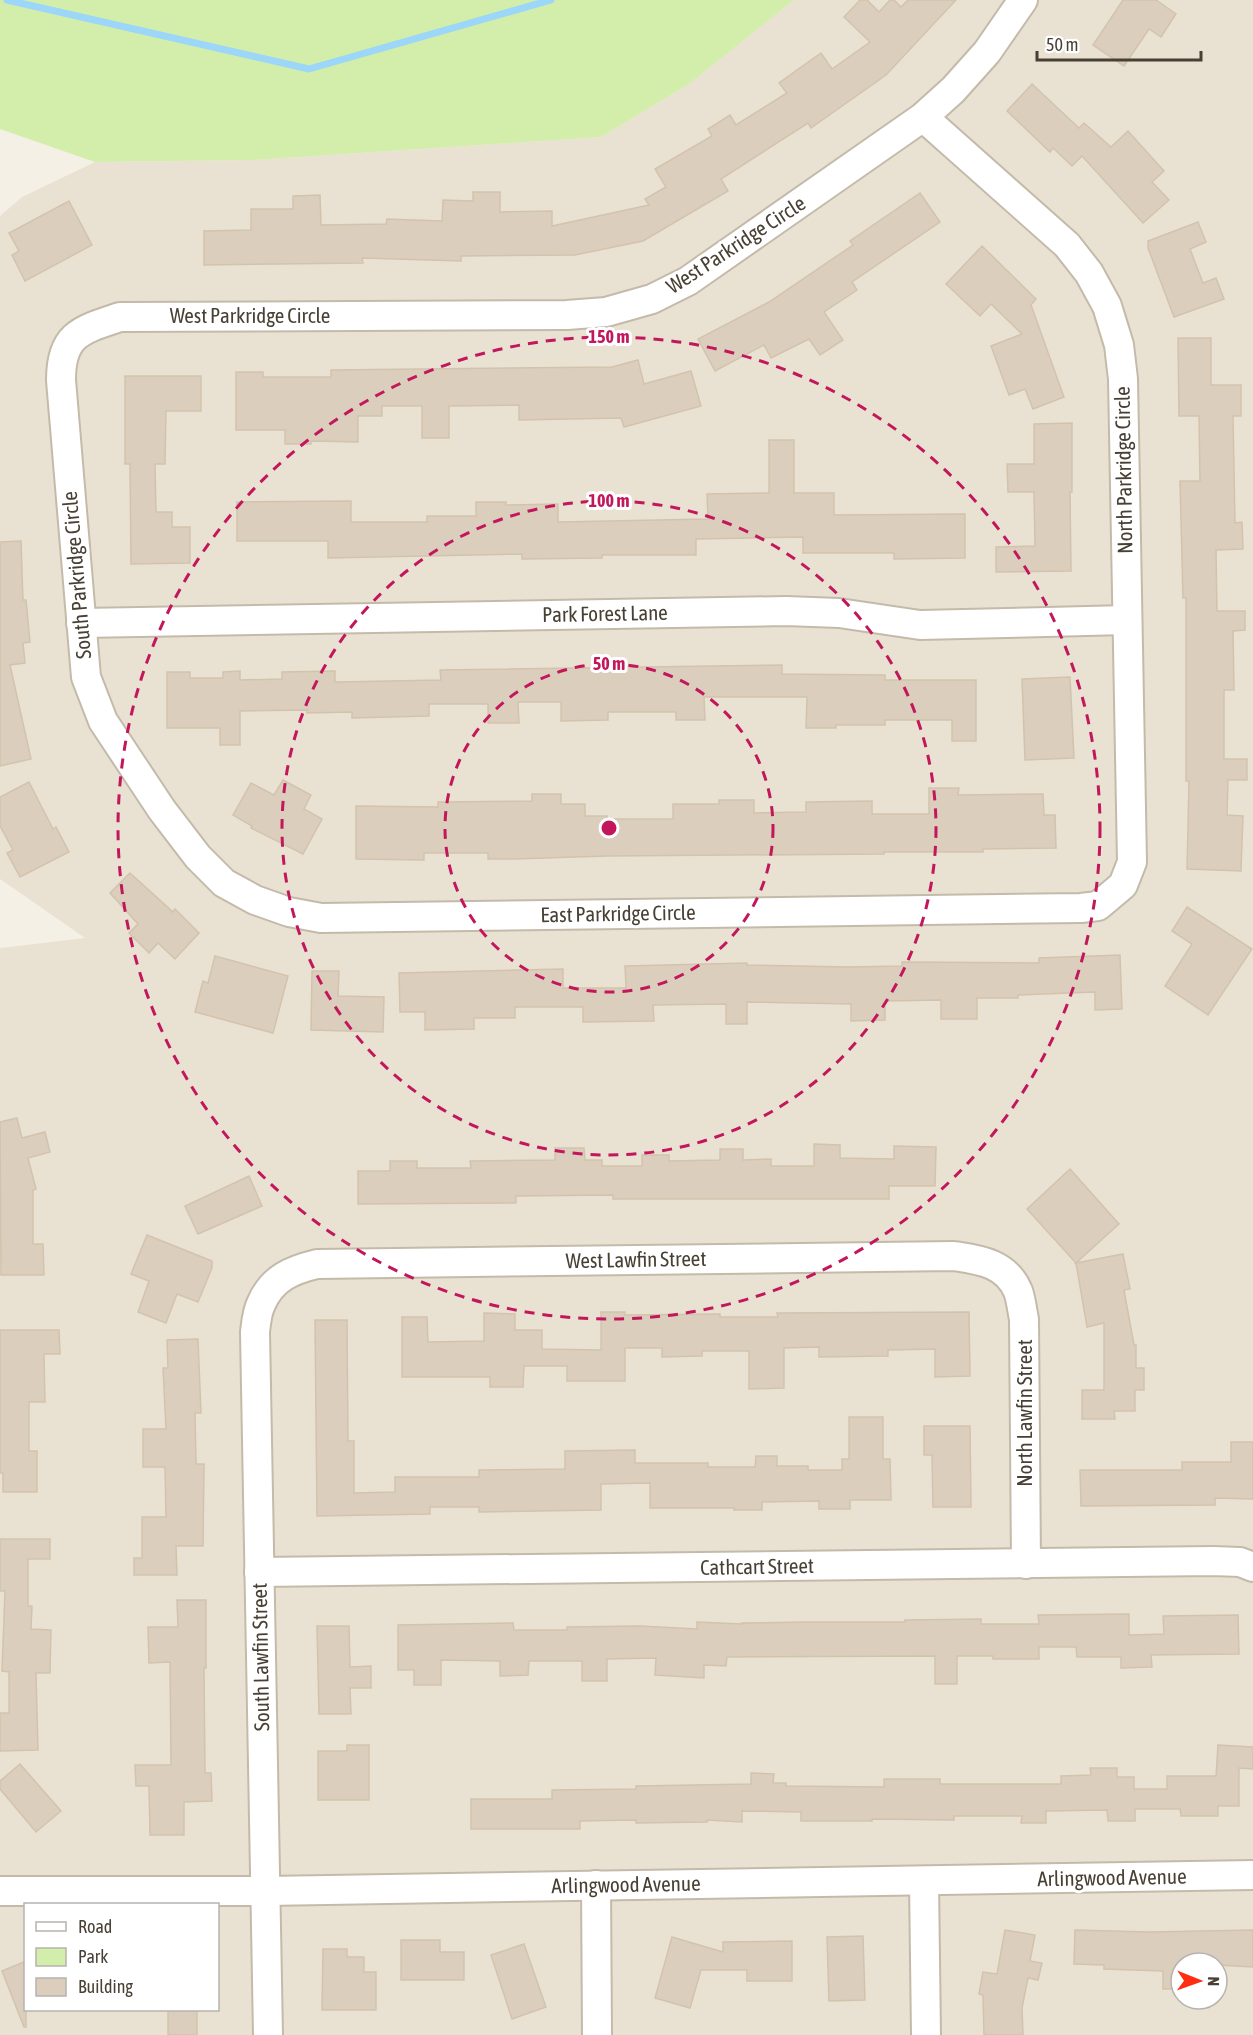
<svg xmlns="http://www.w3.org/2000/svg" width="1253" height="2035" viewBox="0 0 1253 2035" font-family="'Asap Condensed',sans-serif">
	<rect width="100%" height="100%" fill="#f5f0e6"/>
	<path fill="#e9e2d3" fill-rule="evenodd" d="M 794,0 L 1253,0 L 1253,2035 L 0,2035 L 0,948 L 85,938 L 0,879 L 0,216 L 22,197 L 95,162 L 254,160 L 601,137 L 689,84 ZM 26,1904 L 218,1904 L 218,2010 L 26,2010 ZM 1181,1963 L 1217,1963 L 1217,1999 L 1181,1999 Z"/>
	<polygon fill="#d2eeaa" points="0,0 794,0 689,84 601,137 254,160 95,162 0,129"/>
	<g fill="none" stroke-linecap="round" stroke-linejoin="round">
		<polyline stroke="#9cd6f8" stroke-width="7" points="7,0 309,69 551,0"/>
	</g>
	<g fill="#dbcebd" stroke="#d3c3ac" stroke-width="1.5">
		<polygon points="860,0 867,0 879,12 890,0 894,0 901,7 908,0 956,0 886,75 811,128 808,123 721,179 728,191 643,241 575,255 461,256 461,261 362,258 363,263 204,265 204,231 251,230 251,209 293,209 293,196 320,195 321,225 386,224 387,219 442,221 443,200 473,201 473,192 500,192 500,212 552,211 552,226 649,205 645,199 666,187 655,169 712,136 708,129 730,115 736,125 787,93 779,83 821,53 832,69 870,42 844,17"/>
		<polygon points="1123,0 1156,0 1176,14 1161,37 1149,29 1124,66 1093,45"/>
		<polygon points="1032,84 1079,128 1084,123 1111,147 1128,131 1164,171 1152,182 1169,200 1143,223 1082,156 1072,166 1053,148 1050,152 1007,111"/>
		<polygon points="920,193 940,222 852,282 857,290 824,312 843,340 820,355 809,339 771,358 764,345 715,371 698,339 769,302 853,245 850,241"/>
		<polygon points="69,201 92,245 25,281 12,255 19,251 9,233"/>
		<polygon points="1198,222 1206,242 1190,249 1203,283 1216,278 1224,299 1174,317 1148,248 1148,241"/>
		<polygon points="982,246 1036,299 1031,305 1064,397 1033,409 1025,389 1009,395 991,346 1022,334 991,304 980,316 946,284"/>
		<polygon points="1178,338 1211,338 1211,385 1241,385 1241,416 1233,416 1235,523 1242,522 1243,549 1216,550 1217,611 1245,611 1245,630 1233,631 1234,690 1224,690 1224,759 1247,759 1247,780 1228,780 1227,815 1243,816 1241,871 1187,869 1189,781 1186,781 1186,598 1183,598 1180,481 1200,481 1199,416 1179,416"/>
		<polygon points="638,360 644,384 691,371 701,406 624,427 621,418 519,420 519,405 449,406 449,438 422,438 422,406 382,406 382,416 358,416 358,442 311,441 311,444 285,444 285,430 236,430 236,372 263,372 263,377 331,377 331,370 612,367"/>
		<polygon points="125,376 201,376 201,411 166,411 165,464 155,464 156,512 172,512 172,527 190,527 190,563 131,564 130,464 125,464"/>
		<polygon points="1072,423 1072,492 1070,492 1071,571 996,572 996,547 1035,546 1034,492 1008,492 1007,464 1034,464 1034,424"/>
		<polygon points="769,440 794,440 794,493 834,493 834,515 965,514 965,558 894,559 894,553 803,553 803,537 696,539 696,555 602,555 602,558 522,559 522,554 328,558 328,541 237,541 237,502 351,501 351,522 427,522 427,516 476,516 476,502 506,502 506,505 558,504 558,522 708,519 707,494 769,493"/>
		<polygon points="21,541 23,600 26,600 30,642 23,643 25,663 10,665 31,759 0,766 0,542"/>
		<polygon points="782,665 782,674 885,675 885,680 976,680 976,741 952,741 952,720 885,720 885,725 836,725 836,728 806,728 807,697 704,697 705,720 676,720 676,712 608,712 608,720 561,721 561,702 518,702 519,723 488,723 488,704 429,704 429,716 352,718 352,712 307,713 307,710 240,711 240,745 220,745 220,728 167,728 167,672 190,672 190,678 223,678 223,672 240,671 240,680 282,679 282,672 335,671 335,682 441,680 440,670"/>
		<polygon points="1070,677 1074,758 1025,760 1022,679"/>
		<polygon points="283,780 311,795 304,809 322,819 303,854 251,828 252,826 233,815 251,783 274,795"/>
		<polygon points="29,782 53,829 56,827 69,852 20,877 7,853 13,850 0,826 0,797"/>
		<polygon points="929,788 959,788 958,795 1043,794 1044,815 1055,815 1056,848 983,849 983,852 884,852 884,854 607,856 514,859 488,859 488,853 424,853 424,860 356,859 356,806 438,807 438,802 532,801 532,794 561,794 561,804 585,804 585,816 607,816 607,819 673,819 673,804 719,804 719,800 754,800 754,813 806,812 806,802 872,801 872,814 929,814"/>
		<polygon points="130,873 173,912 175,909 199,933 175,959 158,943 149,953 129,933 138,924 110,893"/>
		<polygon points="1187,907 1252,949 1208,1015 1165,986 1192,944 1172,931"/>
		<polygon points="1120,955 1122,1009 1095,1010 1095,992 1018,995 1018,998 977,998 977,1019 941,1019 941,1000 885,1001 885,1020 851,1021 851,1004 747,1002 747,1024 726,1024 726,1004 653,1005 654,1021 583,1022 583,1007 515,1007 515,1018 474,1018 474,1029 425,1030 425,1012 400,1012 399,973 563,969 563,988 626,988 625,966 747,963 747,965 848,967 902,966 902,962 1039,963 1039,958"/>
		<polygon points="215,956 288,976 273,1033 195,1012 203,981 208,983"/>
		<polygon points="312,971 339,971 338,996 384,997 383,1032 311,1030"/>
		<polygon points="17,1118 22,1138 45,1132 50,1152 28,1158 36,1189 33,1190 33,1244 43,1244 44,1275 1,1275 0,1122"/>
		<polygon points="814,1144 840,1145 840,1158 894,1159 894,1146 936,1147 935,1186 889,1186 889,1199 613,1199 613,1195 516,1196 516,1203 358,1204 358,1171 390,1171 390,1161 417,1161 417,1168 471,1168 470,1161 555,1160 555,1148 584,1148 585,1160 602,1160 602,1166 642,1166 642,1155 669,1155 669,1161 720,1160 720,1149 743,1149 743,1160 771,1159 771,1166 814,1166"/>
		<polygon points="1070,1169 1119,1224 1076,1263 1123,1254 1130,1289 1124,1290 1134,1345 1136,1345 1136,1368 1144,1368 1144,1390 1135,1390 1135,1411 1114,1411 1115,1419 1082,1419 1082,1390 1104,1390 1104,1323 1087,1327 1076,1263 1027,1209"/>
		<polygon points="249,1176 262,1206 198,1234 185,1206"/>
		<polygon points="147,1235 212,1261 212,1268 198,1302 177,1294 166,1323 138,1312 149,1281 131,1274"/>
		<polygon points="601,1312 625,1312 625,1315 720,1314 720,1317 778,1317 777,1313 969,1312 970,1376 935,1377 935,1349 888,1350 888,1356 819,1357 819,1347 784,1348 784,1388 749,1389 749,1351 702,1351 702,1356 662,1357 662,1348 625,1348 625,1381 567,1381 567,1366 524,1366 523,1387 490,1387 490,1377 402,1377 402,1317 427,1317 428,1342 484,1341 484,1313 515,1314 515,1330 542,1330 542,1349 601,1350"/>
		<polygon points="315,1320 347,1320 348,1441 354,1441 354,1493 395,1492 395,1477 479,1477 479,1470 565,1469 565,1451 635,1450 635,1463 708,1463 708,1467 755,1467 756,1456 777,1456 777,1466 808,1466 808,1470 842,1470 842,1459 849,1459 849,1417 883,1417 883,1459 890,1459 891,1500 850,1500 850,1509 819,1509 819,1501 762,1502 762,1510 734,1510 734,1508 650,1508 650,1483 601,1484 601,1510 479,1512 479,1507 430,1507 430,1514 317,1516"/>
		<polygon points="0,1330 59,1330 60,1354 44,1354 45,1402 29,1402 29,1451 37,1451 37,1492 3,1492 3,1473 0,1473"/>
		<polygon points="198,1339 201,1413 195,1413 196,1464 204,1464 203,1546 176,1546 177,1575 134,1575 134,1558 142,1558 142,1517 166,1517 165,1467 143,1467 143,1429 166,1429 163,1368 168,1368 167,1340"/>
		<polygon points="924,1426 970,1426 971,1507 933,1507 932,1455 924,1455"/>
		<polygon points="1231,1442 1253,1442 1253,1499 1215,1498 1215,1505 1081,1506 1080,1470 1182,1470 1182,1462 1231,1462"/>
		<polygon points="0,1539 50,1539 50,1559 28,1559 28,1606 32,1606 31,1629 51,1630 50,1673 36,1673 38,1750 0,1751 0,1713 9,1713 9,1672 2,1671 5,1591 0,1591"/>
		<polygon points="177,1600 206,1600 206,1668 204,1668 205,1773 211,1773 212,1801 184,1802 184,1835 150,1835 149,1786 136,1786 135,1765 171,1765 170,1662 149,1663 148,1627 178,1627"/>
		<polygon points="1129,1614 1129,1635 1164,1634 1163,1616 1238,1615 1239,1654 1151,1655 1152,1667 1121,1668 1121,1657 1077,1657 1076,1647 1039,1647 1039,1659 993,1659 993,1656 957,1656 957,1684 935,1684 935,1656 727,1657 726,1666 704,1665 704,1678 655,1675 656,1658 607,1659 607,1681 582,1681 582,1661 529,1661 528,1675 500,1676 500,1661 441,1660 441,1685 414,1685 414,1670 398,1670 398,1625 513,1623 514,1630 567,1630 567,1627 640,1626 697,1629 697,1622 742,1624 742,1623 807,1622 905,1622 905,1620 981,1619 981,1624 1039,1624 1038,1615"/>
		<polygon points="317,1626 349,1626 350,1667 371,1666 371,1688 350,1688 351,1714 319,1714"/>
		<polygon points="347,1745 369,1745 369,1800 318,1800 318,1751 347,1751"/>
		<polygon points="1218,1745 1253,1747 1253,1769 1239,1768 1239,1806 1218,1806 1218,1816 1181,1816 1180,1809 1135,1809 1135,1821 1108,1821 1107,1810 1046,1811 1046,1823 1021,1823 1022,1816 954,1816 954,1820 872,1819 872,1821 801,1821 801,1812 742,1811 742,1822 707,1820 707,1822 636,1823 636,1820 580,1821 580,1829 471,1829 471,1799 552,1799 552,1790 636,1789 636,1786 751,1784 751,1773 774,1774 773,1783 786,1783 786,1786 884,1787 884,1779 940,1779 940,1784 1061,1784 1061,1776 1091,1775 1090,1768 1117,1768 1117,1777 1134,1777 1134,1789 1167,1789 1167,1776 1216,1776"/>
		<polygon points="20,1764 61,1811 36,1832 0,1789 0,1781"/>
		<polygon points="1005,1930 1035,1935 1030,1961 1042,1963 1038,1980 1028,1978 1022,2008 1023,2035 984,2035 983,1995 979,1994 983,1972 997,1974"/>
		<polygon points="1075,1930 1150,1932 1253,1930 1253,1967 1217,1965 1217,1963 1181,1963 1181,1989 1163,1989 1163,1971 1104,1969 1104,1965 1074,1964"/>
		<polygon points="863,1936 865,2000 829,2001 827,1937"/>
		<polygon points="672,1937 723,1952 723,1942 792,1941 792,1981 747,1981 747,1970 701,1970 690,2008 655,1998"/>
		<polygon points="401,1940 440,1940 440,1952 464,1952 464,1980 401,1980"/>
		<polygon points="524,1944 546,2007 512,2019 491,1955"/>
		<polygon points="323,1949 347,1949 347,1957 364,1957 364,1972 376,1972 376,2010 322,2010"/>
		<polygon points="26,1961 26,2027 24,2027 2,1971"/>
		<rect x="168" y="2010" width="29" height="25"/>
	</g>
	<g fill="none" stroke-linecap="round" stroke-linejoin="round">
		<g stroke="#c4baaa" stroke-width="32">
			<g id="minor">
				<path d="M 923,117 L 1067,245 L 1089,273 L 1107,306 L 1119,345 L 1123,379 L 1132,862 L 1123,885 L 1098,906 L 1081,908 L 321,918 L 289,912 L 255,900 L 224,883 L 198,857 L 162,810 L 103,721 L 86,677 L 61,380 C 61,334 81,330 120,317 L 567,315 L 606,312 L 652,299 L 688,281 L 923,117 L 953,90 L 987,52 L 1023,0"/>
				<polyline points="81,623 786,611 839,613 920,625 1127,620"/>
				<polyline points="259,1572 1213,1561 1240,1562 1253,1567"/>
				<polyline points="924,1881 926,2035"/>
				<polyline points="596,1885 597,2035"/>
				<polyline points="0,1891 266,1891 1253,1875"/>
				<path d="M 268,2035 L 255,1332 C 256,1323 257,1312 261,1304 C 272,1278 292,1270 317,1264 L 954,1256 C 980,1260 1006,1263 1018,1291 C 1021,1299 1022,1310 1024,1319 L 1026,1564"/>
			</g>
		</g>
		<use href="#minor" stroke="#fff" stroke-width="28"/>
	</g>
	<g fill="none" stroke="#c2185b" stroke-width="3" stroke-dasharray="10 8">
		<circle cx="609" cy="828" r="164"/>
		<circle cx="609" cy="828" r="327"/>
		<circle cx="609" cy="828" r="491"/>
	</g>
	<g text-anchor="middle" stroke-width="6" stroke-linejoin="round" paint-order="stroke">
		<g font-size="21" fill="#484034" stroke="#fff">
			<text transform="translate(736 245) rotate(-33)" y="7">West Parkridge Circle</text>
			<text x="250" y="323">West Parkridge Circle</text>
			<text transform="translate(1124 470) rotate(-91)" y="7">North Parkridge Circle</text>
			<text transform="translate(77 575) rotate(-95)" y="7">South Parkridge Circle</text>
			<text transform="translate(605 614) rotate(-1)" y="7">Park Forest Lane</text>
			<text transform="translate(618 914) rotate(-1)" y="7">East Parkridge Circle</text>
			<text transform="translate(636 1260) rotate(-1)" y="7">West Lawfin Street</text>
			<text transform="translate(1025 1413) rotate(-90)" y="7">North Lawfin Street</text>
			<text transform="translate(757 1567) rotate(-1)" y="7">Cathcart Street</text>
			<text transform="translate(261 1657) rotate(-91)" y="7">South Lawfin Street</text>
			<text transform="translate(1112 1878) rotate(-1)" y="7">Arlingwood Avenue</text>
			<text transform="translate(626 1885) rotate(-1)" y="7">Arlingwood Avenue</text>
		</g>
	</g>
	<circle cx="609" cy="828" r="9" fill="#c2185b" stroke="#fff" stroke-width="3"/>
	<g font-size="18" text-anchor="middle" font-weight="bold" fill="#c2185b" stroke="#fff" stroke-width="6" stroke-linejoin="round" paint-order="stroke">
		<text x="609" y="343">150 m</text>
		<text x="609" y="507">100 m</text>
		<text x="609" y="670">50 m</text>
	</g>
	<rect x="24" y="1903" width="195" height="108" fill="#ffffff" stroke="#b6b3ae" stroke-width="1.5"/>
	<rect x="36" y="1922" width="30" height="9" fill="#ffffff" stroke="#b6b3ae" stroke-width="1.5"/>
	<text x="78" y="1933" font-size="18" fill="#484034">Road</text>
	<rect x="36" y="1948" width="30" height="18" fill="#d2eeaa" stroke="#b6b3ae" stroke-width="1.5"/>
	<text x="78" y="1963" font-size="18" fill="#484034">Park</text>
	<rect x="36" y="1978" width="30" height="18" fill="#dbcebd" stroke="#b6b3ae" stroke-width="1.5"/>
	<text x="78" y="1993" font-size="18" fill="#484034">Building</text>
	<g transform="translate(1199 1981) rotate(91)"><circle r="28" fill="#ffffff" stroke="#b6b3ae" stroke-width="1.5"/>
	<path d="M0-4.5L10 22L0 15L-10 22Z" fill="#ff2e13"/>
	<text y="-9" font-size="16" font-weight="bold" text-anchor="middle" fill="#484034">N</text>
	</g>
	<path d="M1037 51v9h164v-9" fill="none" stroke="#484034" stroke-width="3"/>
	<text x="1046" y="51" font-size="18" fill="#484034" stroke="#ffffff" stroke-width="4.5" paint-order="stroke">50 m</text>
</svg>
